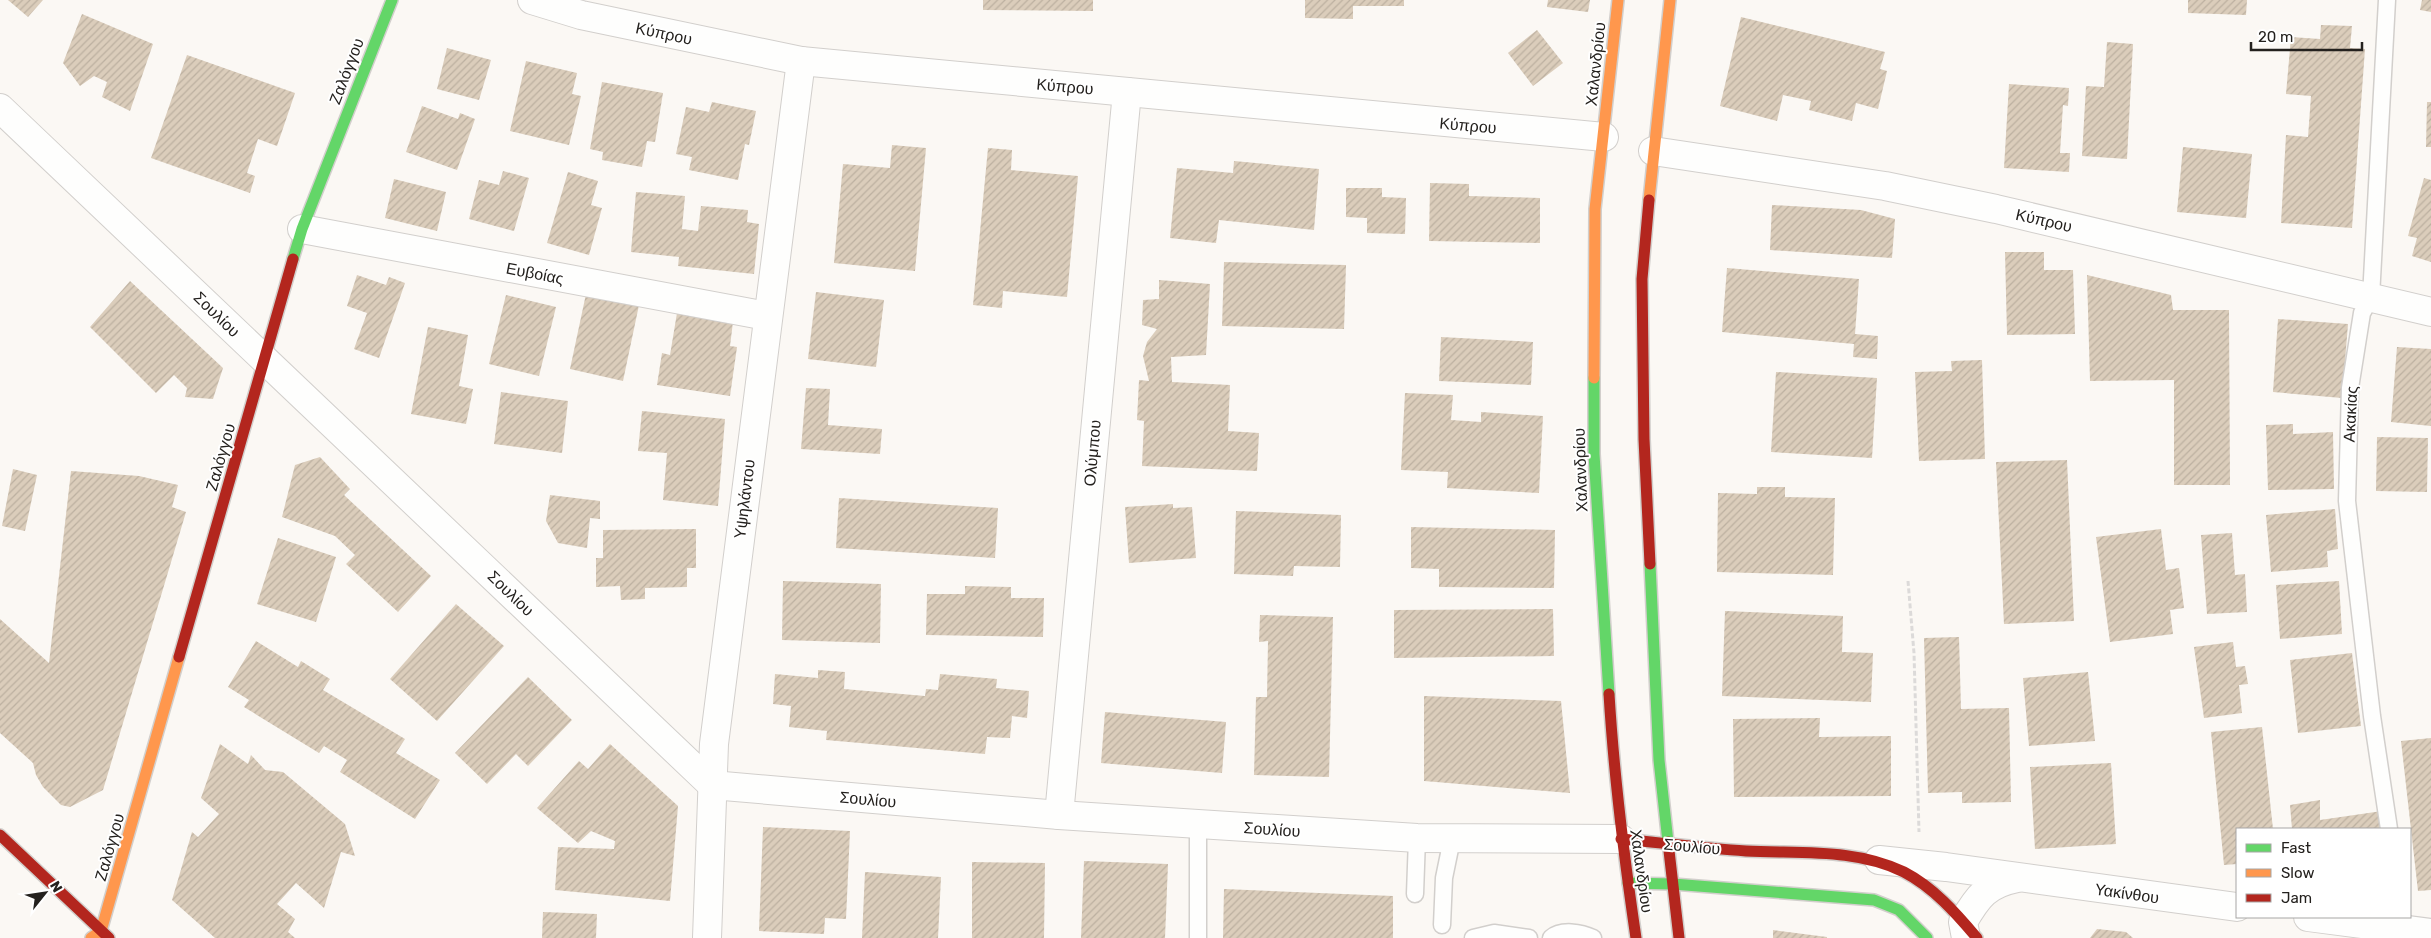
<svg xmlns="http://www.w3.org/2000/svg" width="2431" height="938" viewBox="0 0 2431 938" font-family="Rubik,sans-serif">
	<defs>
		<pattern id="building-hatch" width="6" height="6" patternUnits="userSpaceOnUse" patternTransform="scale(1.25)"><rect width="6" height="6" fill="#dbcdbb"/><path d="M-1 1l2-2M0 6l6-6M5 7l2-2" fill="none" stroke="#bcb0a0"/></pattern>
	</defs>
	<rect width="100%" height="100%" fill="#fbf8f4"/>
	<g fill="url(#building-hatch)">
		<polygon points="8,0 43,0 28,17"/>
		<polygon points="983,0 1093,0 1093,11 983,10"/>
		<polygon points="1305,0 1404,0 1404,6 1353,6 1353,19 1305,18"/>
		<polygon points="1548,0 1590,0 1588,12 1547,7"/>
		<polygon points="2188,0 2247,0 2246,15 2188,13"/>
		<polygon points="2422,0 2431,0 2431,12 2420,10"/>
		<polygon points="82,14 153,44 130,111 102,97 107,82 94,76 80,86 63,63"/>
		<polygon points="1741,17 1885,52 1880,69 1887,71 1878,109 1856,103 1852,121 1809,110 1811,101 1783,95 1777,121 1720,106"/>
		<polygon points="2321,25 2352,26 2350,48 2365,49 2352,228 2281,223 2286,135 2308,137 2311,96 2286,94 2291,37 2320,39"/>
		<polygon points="1537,30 1563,63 1533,86 1508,53"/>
		<polygon points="2107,42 2133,44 2127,159 2082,156 2086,86 2104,87"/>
		<polygon points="447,48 491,60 479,100 437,89"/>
		<polygon points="187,55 295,93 277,146 258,139 247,173 255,176 250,193 151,158"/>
		<polygon points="526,61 577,73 572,94 581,96 569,145 510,131"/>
		<polygon points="602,82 663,93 655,142 647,141 642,167 602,160 603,152 590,149"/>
		<polygon points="2009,84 2069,88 2068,106 2063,105 2060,153 2070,153 2069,172 2004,168"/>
		<polygon points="712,102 756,111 749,145 745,144 738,180 689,170 692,157 676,154 686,107 709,112"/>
		<polygon points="2427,102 2431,102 2431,147 2426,147"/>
		<polygon points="422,106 458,119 460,113 475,119 457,170 406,152"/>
		<polygon points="892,145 926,148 915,271 834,263 843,164 890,168"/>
		<polygon points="2183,147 2252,154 2246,218 2177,212"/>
		<polygon points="988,148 1012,150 1011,170 1078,176 1067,297 1003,291 1002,308 973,305"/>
		<polygon points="1234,161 1319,169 1314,230 1219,220 1216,243 1170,238 1177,168 1233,173"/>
		<polygon points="503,171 529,178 514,231 469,219 479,180 499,185"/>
		<polygon points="568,172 598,181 591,205 602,208 589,255 547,243"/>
		<polygon points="2424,178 2431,180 2431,262 2412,256 2417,238 2408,236"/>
		<polygon points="394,179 446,192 437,231 385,218"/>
		<polygon points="1430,183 1469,184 1469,196 1540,198 1540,243 1429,241"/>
		<polygon points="1346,188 1382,188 1382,197 1406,198 1405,234 1367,233 1367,218 1346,217"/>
		<polygon points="636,192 685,196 682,229 698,231 701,206 748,210 747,222 759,224 754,274 678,266 679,257 631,252"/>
		<polygon points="1772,205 1861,210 1895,219 1892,258 1770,250"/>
		<polygon points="2005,252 2044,252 2044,270 2073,270 2075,334 2007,335"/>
		<polygon points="1224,262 1346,265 1344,329 1222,326"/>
		<polygon points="1727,268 1859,279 1855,334 1878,336 1877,359 1853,357 1854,344 1722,332"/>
		<polygon points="357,275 386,285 389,277 405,283 379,358 354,349 367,313 347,306"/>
		<polygon points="2087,275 2171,295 2173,310 2229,310 2230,485 2174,485 2174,380 2090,381"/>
		<polygon points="1159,280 1210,284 1206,355 1171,357 1172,382 1230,385 1228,431 1259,433 1257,471 1142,466 1144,421 1137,420 1139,380 1149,381 1143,356 1147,342 1157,329 1142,325 1143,300 1159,299"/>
		<polygon points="130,281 223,368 213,399 185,397 187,388 174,375 156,393 90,327"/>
		<polygon points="816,292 884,300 876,367 808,359"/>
		<polygon points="586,294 639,305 623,381 570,369"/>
		<polygon points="506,295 556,307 539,376 489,364"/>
		<polygon points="677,313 733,322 730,346 737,347 730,396 657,385 662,353 670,355"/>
		<polygon points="2278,319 2348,324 2342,398 2273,392"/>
		<polygon points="428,327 468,335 459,386 473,389 466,424 411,414"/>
		<polygon points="1441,337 1533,342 1531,385 1439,381"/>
		<polygon points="2397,347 2431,349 2431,426 2391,422"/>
		<polygon points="1982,360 1985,459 1919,461 1915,372 1952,371 1951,361"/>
		<polygon points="1776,372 1877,378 1872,458 1771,452"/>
		<polygon points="806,388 830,389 828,425 882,429 880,454 801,449"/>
		<polygon points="501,392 568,401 562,453 494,444"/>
		<polygon points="1405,393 1453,395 1451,420 1481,422 1481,412 1543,416 1539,493 1447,488 1448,472 1401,470"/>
		<polygon points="642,411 725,419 718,506 663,500 667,453 638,451"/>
		<polygon points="2293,424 2293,434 2333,432 2334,489 2268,490 2266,425"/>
		<polygon points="2377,437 2428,438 2427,492 2376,491"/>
		<polygon points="320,457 350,489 344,495 431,576 398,612 346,564 355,555 335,536 282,517 295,465"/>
		<polygon points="2067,460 2074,621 2004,624 1996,462"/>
		<polygon points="13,469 37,475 25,531 2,526"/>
		<polygon points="71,471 139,476 178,485 172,507 186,512 103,790 70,807 61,805 43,787 36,775 33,763 0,733 0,619 49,663"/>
		<polygon points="1757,487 1785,487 1785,497 1835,498 1833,575 1717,572 1718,493 1757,494"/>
		<polygon points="550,495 600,501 600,519 590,518 587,548 558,543 546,521"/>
		<polygon points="839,498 998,508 995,558 836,548"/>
		<polygon points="1173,504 1173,508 1192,507 1196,558 1129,563 1125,507"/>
		<polygon points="2335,509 2338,549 2327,551 2328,567 2271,572 2266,515"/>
		<polygon points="1236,511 1341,515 1340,567 1294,566 1293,576 1234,574"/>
		<polygon points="1411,527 1555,530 1554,588 1439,587 1439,569 1411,568"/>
		<polygon points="696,529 696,568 687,568 687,587 645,588 645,599 621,600 620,586 596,587 596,558 603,558 603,530"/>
		<polygon points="2161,529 2166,570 2179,568 2184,608 2170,610 2173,634 2110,642 2096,537"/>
		<polygon points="2232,533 2235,575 2245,574 2247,612 2207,614 2201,535"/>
		<polygon points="278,538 336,557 316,622 257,604"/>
		<polygon points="783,581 881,584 880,643 782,640"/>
		<polygon points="2339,581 2342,634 2280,639 2276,585"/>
		<polygon points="965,586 1011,587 1011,598 1044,598 1043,637 926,635 927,594 965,594"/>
		<polygon points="456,604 504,646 437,721 390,679"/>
		<polygon points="1553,609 1554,656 1394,658 1394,610"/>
		<polygon points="1725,611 1843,616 1842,652 1873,653 1871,702 1722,696"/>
		<polygon points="1260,615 1333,617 1329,777 1254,775 1256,697 1267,697 1268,641 1259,642"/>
		<polygon points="1959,637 1961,709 2009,708 2011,802 1962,803 1962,792 1928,793 1924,638"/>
		<polygon points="256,641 298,667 301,661 330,679 323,690 405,739 396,753 440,780 415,819 340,772 347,760 324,746 319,753 244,707 249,700 228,687"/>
		<polygon points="2233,642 2236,667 2245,666 2248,684 2239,685 2242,713 2204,718 2194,647"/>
		<polygon points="2352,653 2361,726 2298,733 2290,660"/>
		<polygon points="818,670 845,672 844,689 925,696 926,689 938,690 940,674 997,679 996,688 1029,691 1027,718 1012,716 1010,738 987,737 985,754 826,740 827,731 789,727 791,706 773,704 775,674 818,678"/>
		<polygon points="2088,672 2095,741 2029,746 2023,678"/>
		<polygon points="528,677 572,720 528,766 516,754 487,784 455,753"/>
		<polygon points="1424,696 1561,701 1570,793 1424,781"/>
		<polygon points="1105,712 1226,722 1222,773 1101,763"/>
		<polygon points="1820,718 1819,737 1891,736 1891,796 1734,797 1733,719"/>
		<polygon points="2262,727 2273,829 2237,829 2237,864 2224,865 2211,732"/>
		<polygon points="2431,738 2431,890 2418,891 2401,741"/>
		<polygon points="220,744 248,764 251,755 265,770 283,772 345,824 355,856 341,852 324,908 296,883 277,904 295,919 288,932 295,938 215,938 172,900 192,832 198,837 219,814 201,798"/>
		<polygon points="610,744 678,806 670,901 555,890 558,847 614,849 615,841 591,831 578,843 537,808 579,761 588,769"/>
		<polygon points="2111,763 2116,844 2035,849 2030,767"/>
		<polygon points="2320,800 2320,820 2382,811 2384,829 2292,829 2290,805"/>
		<polygon points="763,827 850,831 846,919 825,918 824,934 759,931"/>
		<polygon points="1084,861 1168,864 1165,938 1081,938"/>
		<polygon points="972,862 1045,863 1044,938 972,938"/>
		<polygon points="865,872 941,877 938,938 862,938"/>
		<polygon points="1224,889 1393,896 1393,938 1223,938"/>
		<polygon points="543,912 597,914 596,938 542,938"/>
		<polygon points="2097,929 2126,932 2133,938 2090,938"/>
		<polygon points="1773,930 1827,937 1827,938 1773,938"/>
	</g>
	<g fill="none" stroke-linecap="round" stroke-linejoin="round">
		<g stroke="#d2cfcc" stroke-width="19">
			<g id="lane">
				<polyline points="2387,0 2371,297 2362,313 2350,388 2347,501 2372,716 2389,829"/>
				<polyline points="1198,824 1198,938"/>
				<polyline points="1415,894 1417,838"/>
				<polyline points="1442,925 1444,878 1452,839"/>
				<polyline points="1473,938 1494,933 1529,938"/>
				<path d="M 1551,938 C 1561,929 1581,932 1593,938"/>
			</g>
		</g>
		<g stroke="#d2cfcc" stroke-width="30">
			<g id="street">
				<polyline points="532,0 581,15 801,61 1604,137"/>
				<polyline points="0,108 712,785 1059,815 1417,838 1621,839"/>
				<polyline points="1653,151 1885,186 1996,209 2431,312"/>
				<polyline points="302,229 767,316"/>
				<polyline points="1059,815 1127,92"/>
				<polyline points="1879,860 1946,867 2237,907"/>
				<polyline points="2308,917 2431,933"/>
				<polyline points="707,938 714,744 801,61"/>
				<path d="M 1966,938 L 1963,922 C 1978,896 1987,884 2017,878"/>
			</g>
		</g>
		<g stroke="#d2cfcc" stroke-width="14">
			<g id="fast">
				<polyline points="293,259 302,229 392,0"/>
				<polyline points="1594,378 1594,454 1609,694"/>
				<polyline points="1650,564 1659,760 1668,842"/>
				<polyline points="1628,883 1673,884 1874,900 1899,910 1927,938"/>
			</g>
		</g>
		<g stroke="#d2cfcc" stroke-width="14">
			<g id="slow">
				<polyline points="1649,200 1670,0"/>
				<polyline points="1594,378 1595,209 1618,0"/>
				<polyline points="91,938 101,931 179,657"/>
			</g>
		</g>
		<g stroke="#d2cfcc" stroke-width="14">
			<g id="jam">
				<polyline points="1649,200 1642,279 1644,439 1650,564"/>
				<polyline points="179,657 293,259"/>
				<path d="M 1609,694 C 1614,776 1624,857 1636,938"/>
				<polyline points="0,835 109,938"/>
				<path d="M 1621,839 C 1663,843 1704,848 1746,851 C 1799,854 1855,848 1904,872 C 1933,887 1956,913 1977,938"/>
				<polyline points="1668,842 1679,938"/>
			</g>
		</g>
		<polyline stroke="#dcdad9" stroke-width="3" stroke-dasharray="5 2.5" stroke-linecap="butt" points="1908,581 1914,653 1919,832"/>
		<use href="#lane" stroke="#fefefd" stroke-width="16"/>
		<use href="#street" stroke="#fefefd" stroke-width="28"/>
		<use href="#fast" stroke="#63d668" stroke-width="11"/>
		<use href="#slow" stroke="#ff974d" stroke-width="11"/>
		<use href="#jam" stroke="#b3261e" stroke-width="11"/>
	</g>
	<g text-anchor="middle" stroke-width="4" stroke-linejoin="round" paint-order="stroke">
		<g font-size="16" fill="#24211e" stroke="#fff">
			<text transform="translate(664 33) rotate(12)" y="6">Κύπρου</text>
			<text transform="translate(1595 64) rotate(-84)" y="6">Χαλανδρίου</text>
			<text transform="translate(346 71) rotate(-69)" y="6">Ζαλόγγου</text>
			<text transform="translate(1065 86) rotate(5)" y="6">Κύπρου</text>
			<text transform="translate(1468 125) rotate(5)" y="6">Κύπρου</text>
			<text transform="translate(2044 220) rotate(13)" y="6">Κύπρου</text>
			<text transform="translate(535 273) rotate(11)" y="6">Ευβοίας</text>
			<text transform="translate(217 314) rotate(44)" y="6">Σουλίου</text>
			<text transform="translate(2350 414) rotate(-87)" y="6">Ακακίας</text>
			<text transform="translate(1092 453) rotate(-85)" y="6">Ολύμπου</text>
			<text transform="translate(220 457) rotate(-74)" y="6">Ζαλόγγου</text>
			<text transform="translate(1580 470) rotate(-92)" y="6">Χαλανδρίου</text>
			<text transform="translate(744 499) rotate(-83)" y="6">Υψηλάντου</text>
			<text transform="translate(511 593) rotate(44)" y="6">Σουλίου</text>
			<text transform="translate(868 799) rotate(5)" y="6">Σουλίου</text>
			<text transform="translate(1272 829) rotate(4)" y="6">Σουλίου</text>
			<text transform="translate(1692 846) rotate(5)" y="6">Σουλίου</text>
			<text transform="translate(109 847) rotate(-74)" y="6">Ζαλόγγου</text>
			<text transform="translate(1642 871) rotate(82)" y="6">Χαλανδρίου</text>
			<text transform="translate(2127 893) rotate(8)" y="6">Υακίνθου</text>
		</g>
	</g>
	<rect x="2236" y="828" width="175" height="90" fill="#ffffff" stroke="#a7a6a5"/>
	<rect x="2246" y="844" width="25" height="8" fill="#63d668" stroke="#a7a6a5"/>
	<text x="2281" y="853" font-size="15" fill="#24211e">Fast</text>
	<rect x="2246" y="869" width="25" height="8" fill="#ff974d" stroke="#a7a6a5"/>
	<text x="2281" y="878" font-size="15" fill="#24211e">Slow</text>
	<rect x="2246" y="894" width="25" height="8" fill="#b3261e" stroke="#a7a6a5"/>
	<text x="2281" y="903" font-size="15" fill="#24211e">Jam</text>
	<g transform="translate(45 893) rotate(60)" stroke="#ffffff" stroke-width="4" paint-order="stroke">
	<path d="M0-4L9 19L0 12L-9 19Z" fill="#24211e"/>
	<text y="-8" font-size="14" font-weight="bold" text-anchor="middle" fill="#24211e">N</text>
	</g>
	<path d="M2251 42v8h111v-8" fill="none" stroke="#24211e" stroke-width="2.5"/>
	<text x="2258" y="42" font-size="15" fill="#24211e" stroke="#ffffff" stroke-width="4" paint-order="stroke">20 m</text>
</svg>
